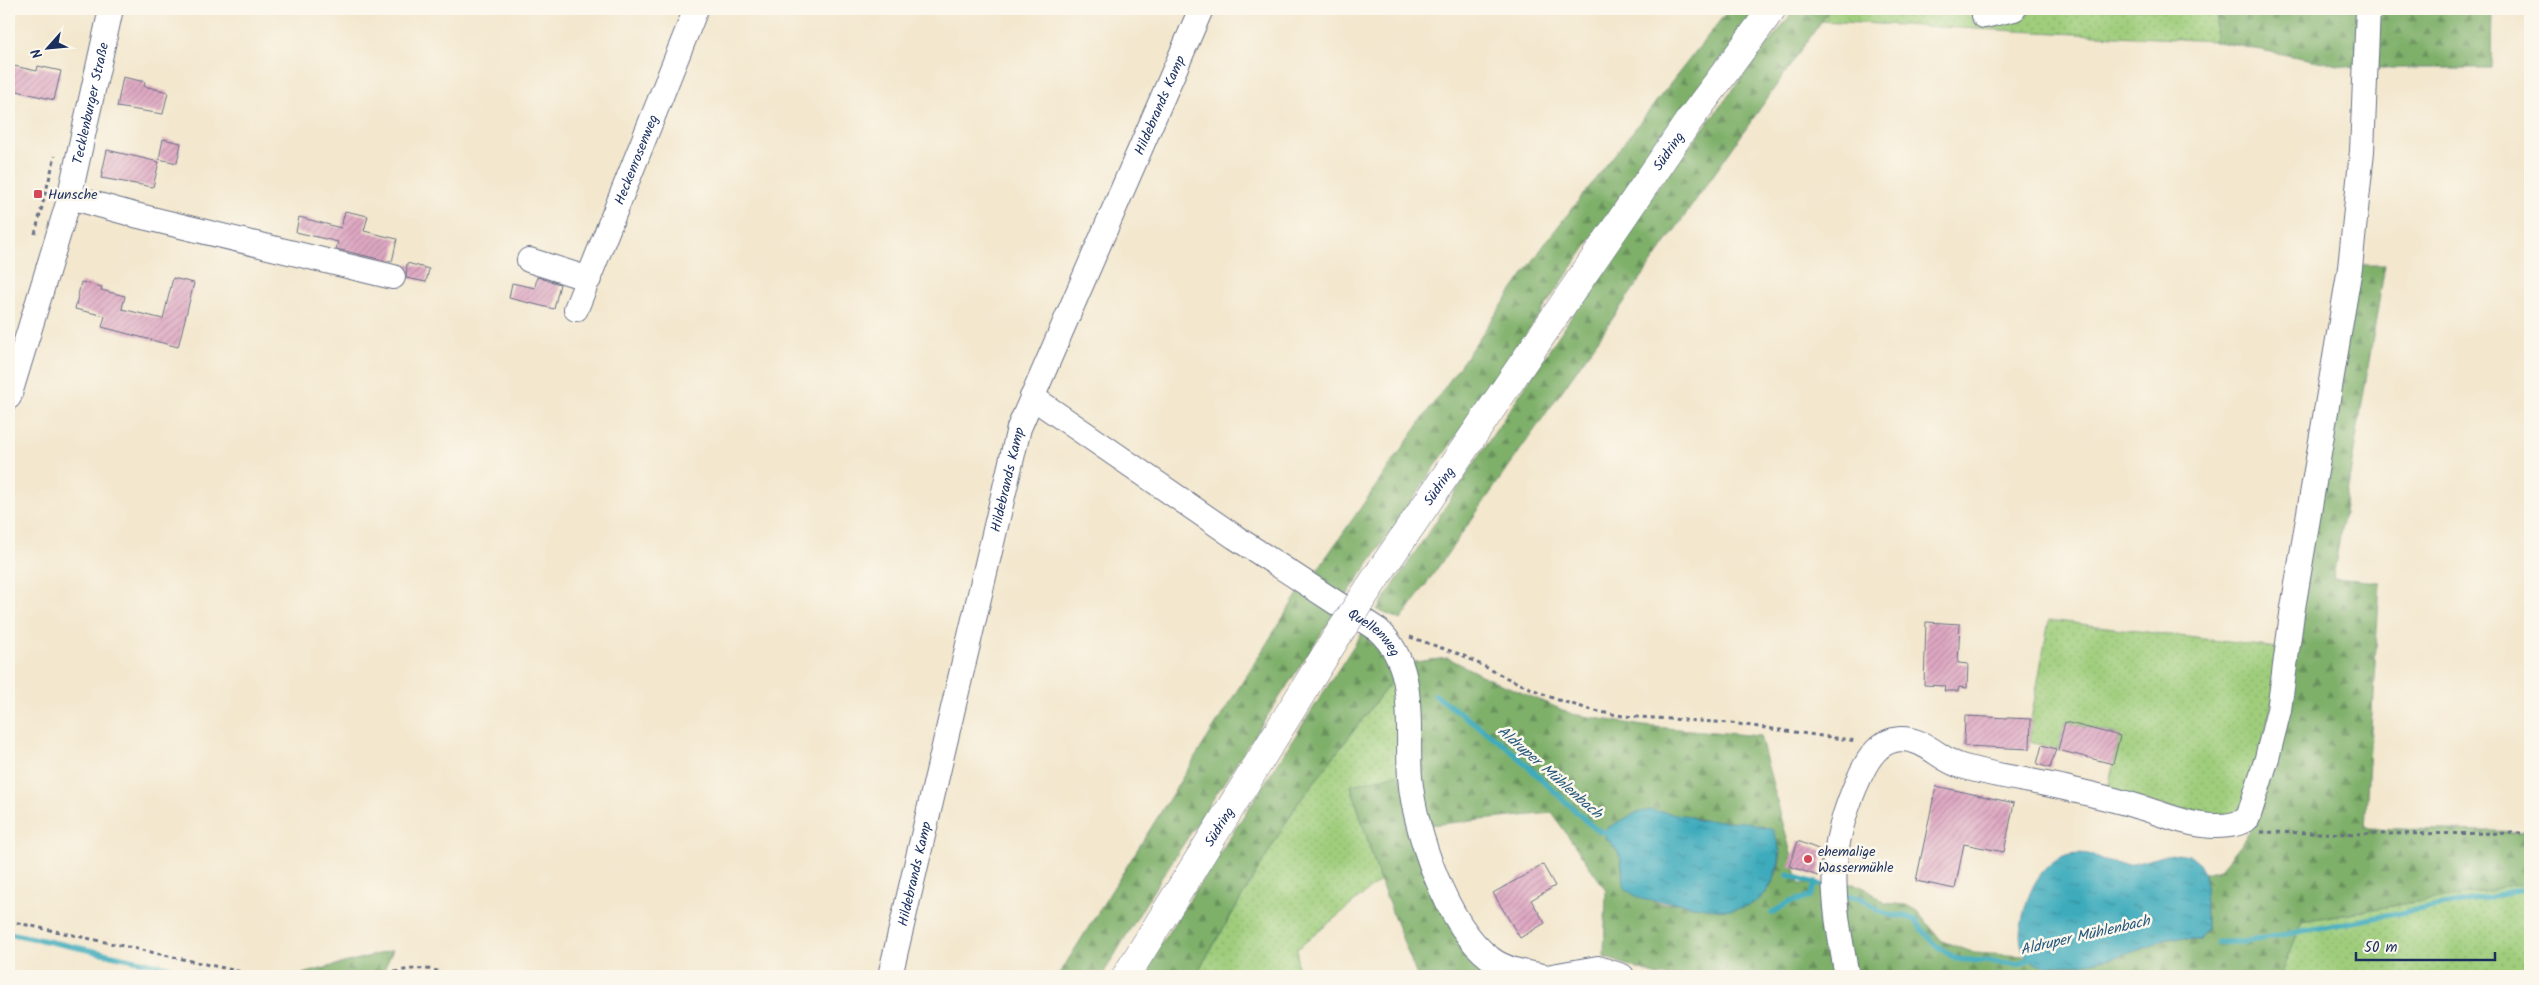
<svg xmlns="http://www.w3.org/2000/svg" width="2539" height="985" viewBox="0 0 2539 985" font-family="Kalam,sans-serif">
	<defs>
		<pattern id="grass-dots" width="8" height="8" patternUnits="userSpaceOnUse" patternTransform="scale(1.25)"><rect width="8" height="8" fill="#9fcd7b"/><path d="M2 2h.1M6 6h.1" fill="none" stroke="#88b06d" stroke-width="1.8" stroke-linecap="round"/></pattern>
		<pattern id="forest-firs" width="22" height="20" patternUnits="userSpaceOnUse" patternTransform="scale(1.25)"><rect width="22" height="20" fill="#7fb06b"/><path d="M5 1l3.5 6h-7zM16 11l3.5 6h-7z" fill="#67905b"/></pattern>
		<pattern id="water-ripples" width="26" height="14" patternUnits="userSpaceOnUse" patternTransform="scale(1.25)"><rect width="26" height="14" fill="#3dabbc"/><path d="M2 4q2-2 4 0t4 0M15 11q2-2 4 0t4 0" fill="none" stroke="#328c9c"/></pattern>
		<pattern id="building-hatch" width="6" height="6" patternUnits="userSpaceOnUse" patternTransform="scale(1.25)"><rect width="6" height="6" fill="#dfa8c2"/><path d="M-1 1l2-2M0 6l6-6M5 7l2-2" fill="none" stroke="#b489a1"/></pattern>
	</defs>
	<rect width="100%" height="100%" fill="#fbf7ec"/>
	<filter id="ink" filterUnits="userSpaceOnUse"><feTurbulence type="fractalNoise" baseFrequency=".02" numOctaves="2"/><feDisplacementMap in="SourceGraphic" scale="10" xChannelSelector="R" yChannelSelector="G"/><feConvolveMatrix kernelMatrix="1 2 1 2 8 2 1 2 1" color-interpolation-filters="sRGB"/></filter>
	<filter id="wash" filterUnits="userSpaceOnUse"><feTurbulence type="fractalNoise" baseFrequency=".0096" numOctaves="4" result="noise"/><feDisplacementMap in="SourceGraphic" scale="20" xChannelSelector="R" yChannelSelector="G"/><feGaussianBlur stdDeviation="1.12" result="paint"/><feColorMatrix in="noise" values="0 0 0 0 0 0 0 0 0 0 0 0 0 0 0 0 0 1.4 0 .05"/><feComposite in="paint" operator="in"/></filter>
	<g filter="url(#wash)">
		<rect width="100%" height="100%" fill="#f3e7cd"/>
		<g fill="url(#grass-dots)" stroke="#5d7e6c">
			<polygon points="1830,9 2218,9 2214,41 1821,21"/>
			<polygon points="2049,620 2285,649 2243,825 2107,792 2120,735 2065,722 2058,750 2030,742 2031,719"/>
			<polygon points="1397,674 1405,773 1351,786 1380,881 1297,949 1297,976 1195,976 1296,806"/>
			<polygon points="2530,883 2530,976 2281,976 2302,921"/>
		</g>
		<g fill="url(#forest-firs)" stroke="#4d7064" fill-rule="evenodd">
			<polygon points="1729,9 1762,9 1638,171 1336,611 1156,886 1102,976 1058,976 1299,592 1313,576 1549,238"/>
			<polygon points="1795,9 1830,9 1401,620 1377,610 1652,195"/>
			<polygon points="2218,9 2492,9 2491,68 2354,68 2214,41"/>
			<path d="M 2355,265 L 2385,265 L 2333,578 L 2380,582 L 2365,828 L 2530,832 L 2530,883 L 2302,921 L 2281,976 L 1658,976 L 1604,957 L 1606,890 L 1552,813 L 1409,827 L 1502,976 L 1417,976 L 1380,881 L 1351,785 L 1416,770 L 1410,669 L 1415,662 L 1448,658 L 1487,678 L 1572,714 L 1643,726 L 1760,736 L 1799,884 L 1855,884 L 1869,890 L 1885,903 L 1906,905 L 1917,911 L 1942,941 L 1975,953 L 2024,956 C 2047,978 2124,955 2152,945 C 2158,943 2163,938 2169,938 C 2180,936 2188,941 2200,940 L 2206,929 L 2205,873 L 2220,869 L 2241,844 L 2257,819 ZM 1636,813 L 1689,816 C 1710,826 1739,820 1763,826 L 1781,852 C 1773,918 1729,913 1678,903 C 1671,902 1661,905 1655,902 C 1644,895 1633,884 1622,875 C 1623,857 1618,849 1605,838 L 1607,828 Z"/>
			<polygon points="1364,630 1387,651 1397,674 1296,806 1195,976 1140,976"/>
			<polygon points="393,950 381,976 298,975"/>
		</g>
		<g fill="url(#water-ripples)" stroke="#2c6d8d">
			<path d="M 1650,810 L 1689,816 L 1697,820 L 1748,822 L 1773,830 C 1781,850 1782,854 1775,874 C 1760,921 1715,910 1678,903 C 1653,898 1647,907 1625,888 C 1620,862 1626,857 1605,837 L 1607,828 L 1636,813 Z"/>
			<path d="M 2178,853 L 2189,855 L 2200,864 L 2205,873 L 2206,929 L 2200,940 C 2188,941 2177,935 2167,938 C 2161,940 2158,943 2153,945 C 2123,957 2070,970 2038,964 C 2024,961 2021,947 2020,935 C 2020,929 2022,922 2023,916 C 2030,882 2052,844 2093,855 C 2096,856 2097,858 2100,859 C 2108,863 2124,865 2133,864 C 2149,861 2162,855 2178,853 Z"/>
		</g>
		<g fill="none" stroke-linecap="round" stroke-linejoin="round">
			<g stroke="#3dabbc" stroke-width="5.5">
				<polyline points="1435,695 1506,746 1595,829 1613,835"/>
				<polyline points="1788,875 1821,885"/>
				<polyline points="1844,895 1864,899 1879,911 1894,916 1904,915 1916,921 1933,943 1956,959 2019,964 2035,957"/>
				<polyline points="1772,913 1790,902 1810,897 1816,883"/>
				<polyline points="9,933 210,976"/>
				<polyline points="2217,942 2244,942 2530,889"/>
			</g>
		</g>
		<g id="blocks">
			<g fill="url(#building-hatch)">
				<polygon points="9,65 37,71 38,66 61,71 54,100 9,89"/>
				<polygon points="123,77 145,82 144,86 168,92 163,114 117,107"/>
				<polygon points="163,139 181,143 177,163 159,159"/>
				<polygon points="107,150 159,162 153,187 101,178"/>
				<polygon points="345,211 368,216 364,231 397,239 392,262 336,249 338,242 296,232 299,217 341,228"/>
				<polygon points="407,263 429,269 426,282 406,278"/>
				<polygon points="537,277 560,284 554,309 509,298 512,283 535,288"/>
				<polygon points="173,278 194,283 178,347 102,327 105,316 75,309 81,282 102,287 101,290 125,296 122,309 163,319"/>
				<polygon points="1926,622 1960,624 1958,663 1968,664 1967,688 1959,687 1958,691 1944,691 1945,686 1924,685"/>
				<polygon points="1965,716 2031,719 2030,749 1964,746"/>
				<polygon points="2065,722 2120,736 2113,764 2058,750"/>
				<polygon points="2042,745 2056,749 2050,768 2037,764"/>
				<polygon points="1936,786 2014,803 2004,852 1964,844 1955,889 1916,881"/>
				<polygon points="1798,841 1823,851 1818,876 1789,866"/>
				<polygon points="1543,865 1555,886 1531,900 1545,923 1520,938 1493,893"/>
			</g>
		</g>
	</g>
	<g filter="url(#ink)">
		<use href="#blocks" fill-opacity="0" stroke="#676f85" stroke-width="1"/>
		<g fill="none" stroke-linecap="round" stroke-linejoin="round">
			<g stroke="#676f85" stroke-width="26">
				<g id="minor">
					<polyline points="1984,16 2014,9"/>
					<polyline points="70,197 135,215 393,277"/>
					<polyline points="529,260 589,279"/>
					<path id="s1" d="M 576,309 L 696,9"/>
					<path id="s2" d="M 9,397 L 68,203 L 111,9"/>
					<path id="s3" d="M 1032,397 L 1235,537 L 1378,630 C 1419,667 1406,727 1410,777 C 1414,830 1447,926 1490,958 C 1505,970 1526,973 1544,976"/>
					<path id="s4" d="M 890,976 L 1019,428 L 1201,9"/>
					<polyline points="1552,976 1598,968 1622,976"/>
					<path d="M 1847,976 C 1832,895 1824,852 1861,774 C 1869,757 1880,740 1901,739 C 1925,739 1938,758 1958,765 C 1995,777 2035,780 2073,790 C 2095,795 2117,800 2139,807 C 2163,814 2189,826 2216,826 C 2226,826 2239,825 2248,818 L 2267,758 L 2279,710 L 2292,614 L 2350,268 L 2362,151 L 2368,9"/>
				</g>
			</g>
			<g stroke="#676f85" stroke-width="29">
				<g id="major">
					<path id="s5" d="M 1381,570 L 1688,122 L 1772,9"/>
					<path id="s6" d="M 1126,976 L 1336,638"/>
				</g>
			</g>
			<g stroke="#676f85" stroke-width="3" stroke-dasharray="4 4" stroke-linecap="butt">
				<polyline points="35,234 55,156"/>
				<polyline points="1410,637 1462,655 1507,678 1555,699 1595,711 1623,716 1731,723 1857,741"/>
				<polyline points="2261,832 2371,834 2530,833"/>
				<polyline points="9,921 260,976"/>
				<path d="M 379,976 C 400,970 429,963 448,976"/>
			</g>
			<use href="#minor" stroke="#fff" stroke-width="24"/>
			<use href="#major" stroke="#fff" stroke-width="28"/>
			<g stroke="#676f85" stroke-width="29" stroke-linecap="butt">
				<polyline id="major-bridge" points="1336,638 1381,570"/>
			</g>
			<use href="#major-bridge" stroke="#fff" stroke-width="28"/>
		</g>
	</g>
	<g fill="#d1495b" stroke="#fbf7ec" stroke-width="2">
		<rect x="33" y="189" width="10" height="10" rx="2.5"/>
		<circle cx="1808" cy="859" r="5"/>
	</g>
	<g text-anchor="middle" stroke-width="5" stroke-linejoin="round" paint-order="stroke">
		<g font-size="14" fill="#1b2f5e" stroke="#fbf7ec">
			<text dy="5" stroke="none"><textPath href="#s2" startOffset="305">Tecklenburger Straße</textPath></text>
			<text dy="5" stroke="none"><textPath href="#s4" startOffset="915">Hildebrands Kamp</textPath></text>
			<text dy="5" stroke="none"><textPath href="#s5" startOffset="508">Südring</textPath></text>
			<text dy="5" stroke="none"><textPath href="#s1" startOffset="161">Heckenrosenweg</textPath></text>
			<text dy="5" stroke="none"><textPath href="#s4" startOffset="510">Hildebrands Kamp</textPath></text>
			<text dy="5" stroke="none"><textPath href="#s5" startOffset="102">Südring</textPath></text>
			<text dy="5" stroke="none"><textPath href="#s3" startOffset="416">Quellenweg</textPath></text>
			<text dy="5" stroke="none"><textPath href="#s6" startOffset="176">Südring</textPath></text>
			<text dy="5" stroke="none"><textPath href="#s4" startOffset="105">Hildebrands Kamp</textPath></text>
		</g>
		<g font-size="14" fill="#1b2f5e" stroke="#fbf7ec" text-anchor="start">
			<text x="48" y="199">Hunsche</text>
			<text x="1818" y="856">ehemalige<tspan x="1818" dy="16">Wassermühle</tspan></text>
		</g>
		<g font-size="15" font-style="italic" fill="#275a7f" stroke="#fbf7ec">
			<text transform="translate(1550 772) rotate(41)" y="5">Aldruper Mühlenbach</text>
			<text transform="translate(2085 935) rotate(-13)" y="5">Aldruper Mühlenbach</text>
		</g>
	</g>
	<rect width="2539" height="985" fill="none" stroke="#fbf7ec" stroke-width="30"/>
	<g transform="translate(48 48) rotate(243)" stroke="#fbf7ec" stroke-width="4" paint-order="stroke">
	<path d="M0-4L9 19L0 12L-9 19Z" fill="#1b2f5e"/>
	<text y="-8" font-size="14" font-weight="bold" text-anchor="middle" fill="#1b2f5e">N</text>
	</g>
	<path d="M2356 952v8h139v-8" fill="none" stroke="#1b2f5e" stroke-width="2.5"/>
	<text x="2364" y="952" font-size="15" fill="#1b2f5e" stroke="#fbf7ec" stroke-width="4" paint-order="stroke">50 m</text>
</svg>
